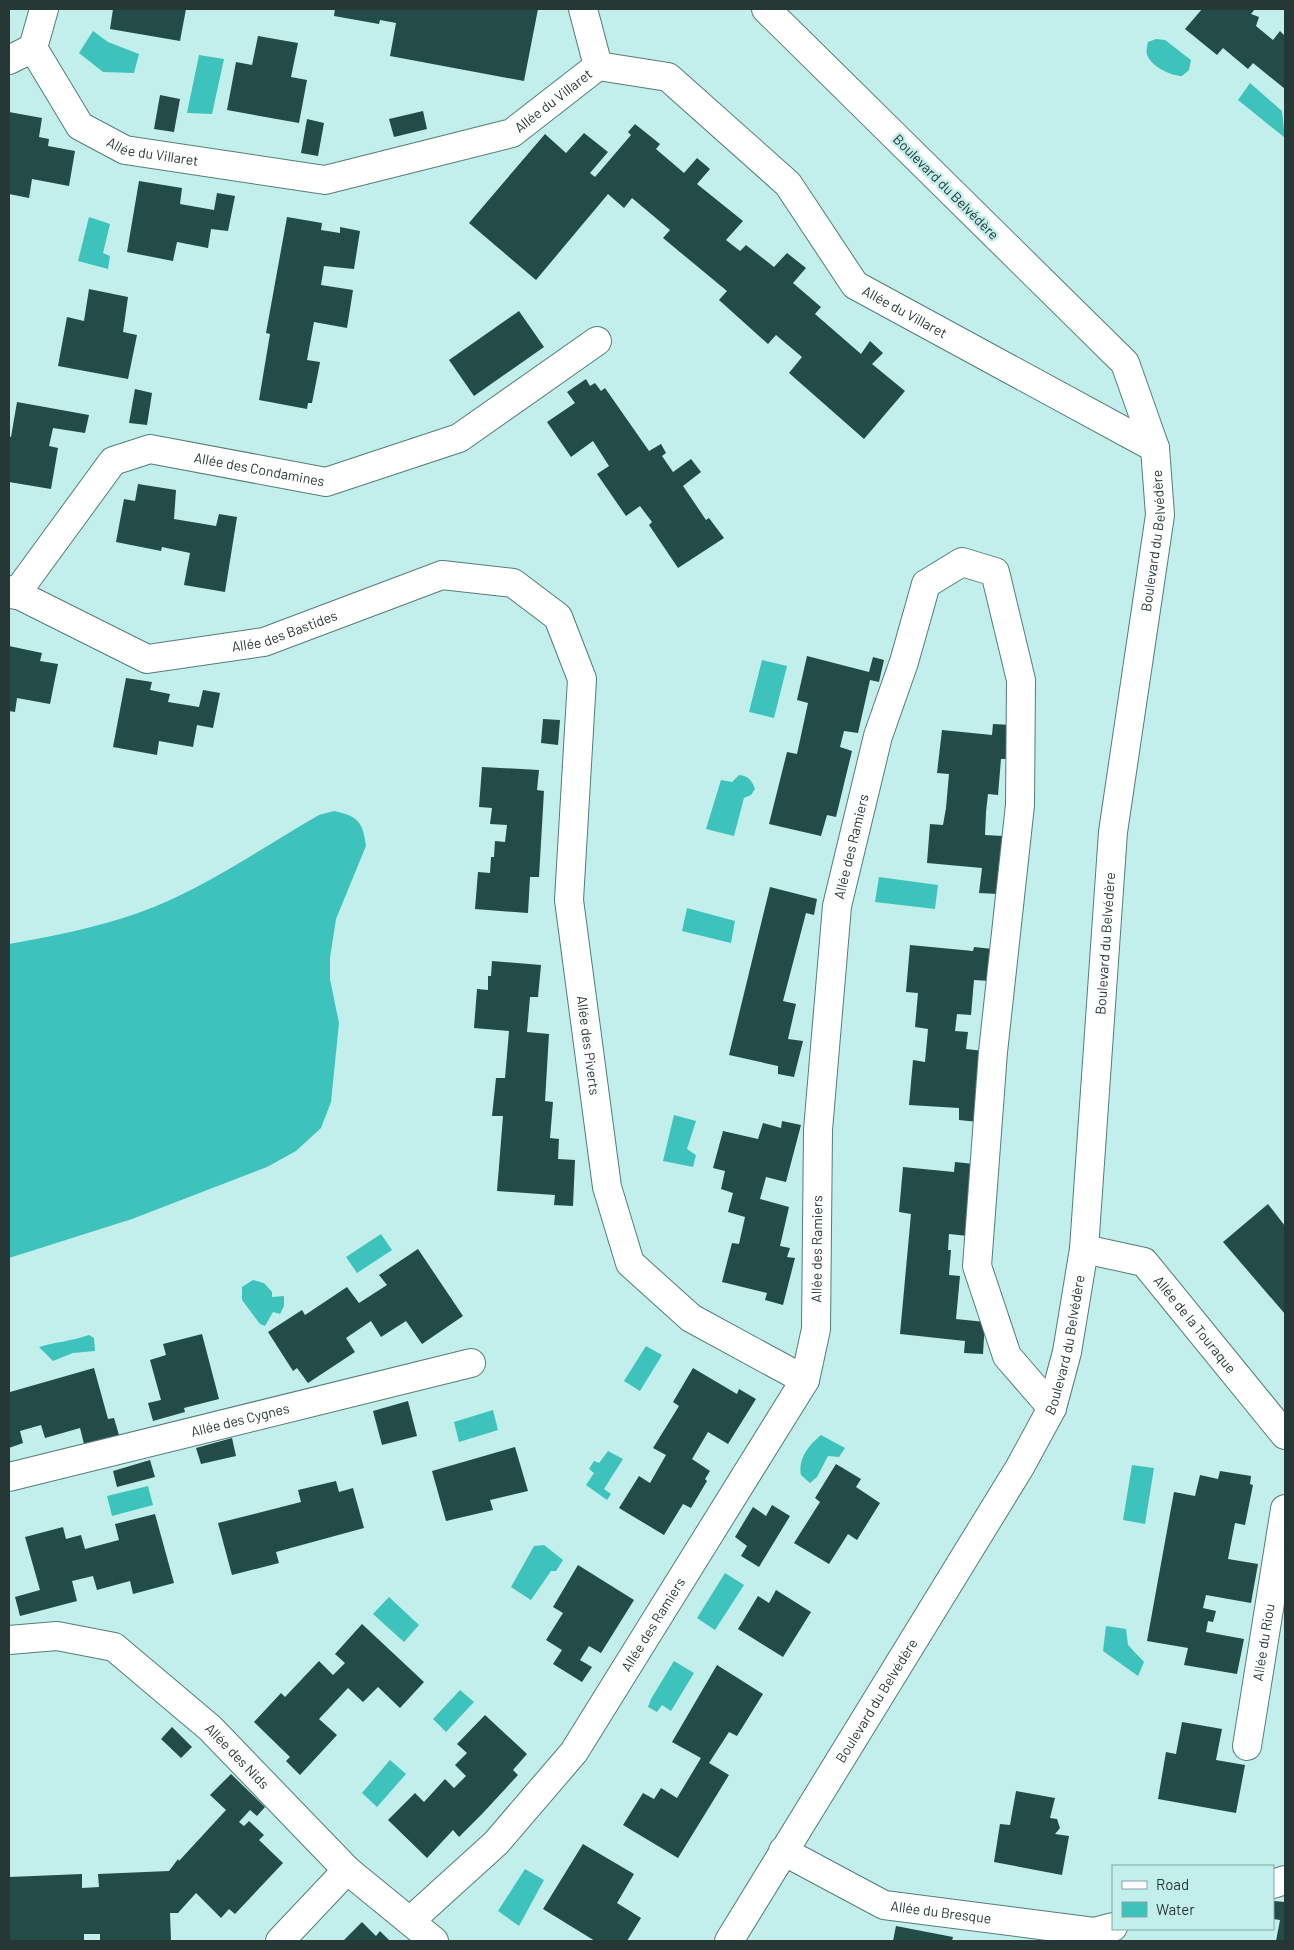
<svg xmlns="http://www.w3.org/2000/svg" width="1294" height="1950" viewBox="0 0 1294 1950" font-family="Barlow,sans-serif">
	<rect width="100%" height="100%" fill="#c2efeb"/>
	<g fill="#3ec3bc">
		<polygon points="93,31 108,42 139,54 134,73 103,72 79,53"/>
		<path d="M 1156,39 L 1165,40 L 1191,60 L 1189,70 L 1182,76 C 1171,76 1152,67 1147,55 C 1146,51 1147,46 1148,42 Z"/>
		<polygon points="199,55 224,59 212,114 187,113"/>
		<polygon points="1250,83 1282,111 1285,138 1238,100"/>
		<polygon points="89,217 110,224 103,253 110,256 108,269 78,261"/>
		<polygon points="762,660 787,666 774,718 749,712"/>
		<path d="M 739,775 C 748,776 752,780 755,789 L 751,795 L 744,798 L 734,836 L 706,829 L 721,780 L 732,782 Z"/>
		<path d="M 334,811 C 358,816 363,822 366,846 L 336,919 L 330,958 L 330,979 L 339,1023 L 331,1102 L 321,1128 L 296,1151 L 267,1167 L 132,1219 L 9,1258 L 9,944 C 52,936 96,928 138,913 C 202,890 260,849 319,815 Z"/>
		<polygon points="879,877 938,885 935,909 875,902"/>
		<polygon points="687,908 735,921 731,943 682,931"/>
		<polygon points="674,1115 696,1121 687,1149 696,1155 693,1167 663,1161"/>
		<polygon points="381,1234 392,1250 357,1273 346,1257"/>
		<polygon points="253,1280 264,1283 272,1292 272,1297 284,1296 284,1306 280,1314 273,1312 265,1326 260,1324 242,1300 242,1287"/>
		<path d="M 89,1335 L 94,1338 L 95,1351 L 73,1353 L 53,1361 L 39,1347 C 56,1342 72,1341 89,1335 Z"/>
		<polygon points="646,1346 662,1355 640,1391 624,1381"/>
		<polygon points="493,1410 498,1430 459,1442 454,1422"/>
		<path d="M 821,1435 L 845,1448 L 839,1457 L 828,1456 L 817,1477 L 810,1483 L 801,1475 C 798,1458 809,1445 821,1435 Z"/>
		<polygon points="608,1451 623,1459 604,1489 611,1494 607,1500 586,1485 594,1473 589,1469 594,1461 599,1463"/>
		<polygon points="1132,1465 1154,1468 1145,1524 1123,1520"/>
		<polygon points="148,1486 153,1505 112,1516 107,1496"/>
		<polygon points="544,1545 563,1560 556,1571 551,1571 531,1600 511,1587 534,1546"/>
		<polygon points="725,1573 744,1585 715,1630 697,1618"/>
		<polygon points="389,1597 419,1625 404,1642 373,1614"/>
		<polygon points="1106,1626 1126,1629 1128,1645 1144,1662 1138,1676 1103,1651"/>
		<polygon points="674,1661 694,1673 671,1711 662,1705 657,1712 648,1707 651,1699"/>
		<polygon points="460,1690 474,1702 446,1732 433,1719"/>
		<polygon points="390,1760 406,1774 377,1807 362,1793"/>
		<polygon points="525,1869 544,1880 519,1926 498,1911"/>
	</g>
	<g fill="#234b48">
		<polygon points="113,9 186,9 180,41 110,29"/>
		<polygon points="335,9 538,9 524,81 390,56 396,23 380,20 379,24 334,16"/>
		<polygon points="1202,9 1255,9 1251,14 1259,17 1256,26 1273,40 1280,31 1285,36 1285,89 1253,63 1248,69 1223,48 1217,55 1185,29"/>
		<polygon points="258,36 298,43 291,77 307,80 299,123 227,110 236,62 252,65"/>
		<polygon points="160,95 180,99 174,132 154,129"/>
		<polygon points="423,111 427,129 394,137 389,119"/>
		<polygon points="9,112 42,118 39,137 49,139 48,146 75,151 69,186 32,179 29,198 9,194"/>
		<polygon points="307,119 324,123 318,156 301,153"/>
		<polygon points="635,124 660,144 656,149 684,173 697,158 710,169 697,184 743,221 726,240 740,251 746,245 774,267 787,253 806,268 793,283 821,307 815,314 861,354 870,341 883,353 872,364 905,391 864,439 789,373 802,357 776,335 768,344 719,300 727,291 663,238 670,230 632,198 624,208 608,194 536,280 469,223 545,134 566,153 584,133 608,152 590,173 595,177 631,135 628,132"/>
		<polygon points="139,181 182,188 180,204 214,210 217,193 235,196 228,231 211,229 208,248 177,242 173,261 127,252"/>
		<polygon points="287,217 322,223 321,230 340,233 340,227 360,231 354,269 324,266 321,285 353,290 347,328 314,322 307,360 320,362 312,403 308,403 307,409 259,400 270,334 266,333"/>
		<polygon points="89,289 128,297 123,332 137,335 128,379 58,366 67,317 84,321"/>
		<polygon points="519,311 544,347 474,396 449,360"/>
		<polygon points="586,379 590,386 595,383 601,391 605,388 649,451 661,444 666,453 662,456 673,472 691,459 701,472 683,486 706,520 709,518 724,538 678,568 649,525 652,522 640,506 626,516 597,474 609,466 593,441 571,457 547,422 575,403 567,392"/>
		<polygon points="135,389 152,393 147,425 129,423"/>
		<polygon points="17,402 89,415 85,433 53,428 49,446 58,448 51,489 9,482 9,436 11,437"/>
		<polygon points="138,484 176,490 174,519 216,526 219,514 237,517 225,592 184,585 190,553 162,547 161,551 116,542 124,499 135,501"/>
		<polygon points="9,646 42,653 40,661 58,664 50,704 17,698 15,712 9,711"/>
		<polygon points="807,656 869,672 873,657 884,660 879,682 870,680 858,733 844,731 840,747 852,751 836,817 827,815 821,836 769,824 787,752 797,754 808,703 797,700"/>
		<polygon points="126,678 152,682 150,690 170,694 168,702 199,707 203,690 220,693 213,728 197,725 193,747 159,741 157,755 113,747"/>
		<polygon points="543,719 560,720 558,745 541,743"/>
		<polygon points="993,724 1011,725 1009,759 1001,759 998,795 988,794 986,812 985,835 1003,836 998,894 979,893 982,868 927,863 930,824 943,825 946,808 949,774 937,773 942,730 992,735"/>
		<polygon points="482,767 539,770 537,790 544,791 539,877 530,877 528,913 475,909 478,872 490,873 491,857 494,857 495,841 505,842 507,825 490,824 492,808 479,807"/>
		<polygon points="770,887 817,899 814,915 806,913 783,1001 796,1004 788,1039 803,1041 794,1077 778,1074 778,1066 729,1055"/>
		<polygon points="910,945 973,951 974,947 993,949 990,981 974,980 971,1015 957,1014 955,1031 968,1032 966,1049 984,1051 978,1122 959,1120 959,1108 909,1105 913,1060 925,1062 928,1029 915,1027 918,993 906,992"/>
		<polygon points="492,961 541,965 538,997 530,997 527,1032 549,1034 545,1101 553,1102 550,1138 559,1139 558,1159 575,1160 573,1206 554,1205 555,1195 497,1191 503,1116 492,1116 496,1078 505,1078 509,1031 474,1028 477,989 488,990 488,976 491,976"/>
		<polygon points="782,1121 801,1125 786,1182 766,1177 760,1199 789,1207 780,1246 790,1248 787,1257 795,1258 783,1305 765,1300 767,1293 722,1282 732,1243 739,1244 745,1217 728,1212 733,1193 721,1189 725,1171 713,1168 723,1131 758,1139 763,1123 781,1128"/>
		<polygon points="955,1162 974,1164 968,1236 949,1234 948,1250 951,1250 949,1275 960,1276 956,1319 985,1322 983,1354 964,1353 965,1341 900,1334 911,1214 899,1212 903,1167 954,1172"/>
		<polygon points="1268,1204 1285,1226 1285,1314 1223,1242"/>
		<polygon points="418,1249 463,1316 422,1344 406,1321 381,1337 371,1321 346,1338 355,1352 308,1383 297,1368 293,1371 268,1332 302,1310 305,1315 347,1287 359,1303 387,1285 379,1275"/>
		<polygon points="202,1334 219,1399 184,1408 185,1412 153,1421 148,1403 161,1400 150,1360 166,1355 163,1344"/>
		<polygon points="94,1368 108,1419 114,1418 119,1435 84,1444 80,1428 45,1438 41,1425 20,1431 23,1443 9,1448 10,1392"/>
		<polygon points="693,1368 737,1394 739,1389 756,1399 728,1444 708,1432 692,1459 710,1471 705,1479 707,1481 691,1508 683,1504 664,1535 619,1508 639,1476 650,1483 666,1455 653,1448 679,1406 673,1402"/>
		<polygon points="408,1401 417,1436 382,1445 373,1411"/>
		<polygon points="232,1438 236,1456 201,1464 196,1448"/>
		<polygon points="515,1447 528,1491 490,1500 493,1510 446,1521 432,1471"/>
		<polygon points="150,1460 155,1477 117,1487 113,1471"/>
		<polygon points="836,1464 861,1479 856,1487 880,1503 857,1540 848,1534 829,1564 794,1543 820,1502 815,1498"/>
		<polygon points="1220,1471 1251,1476 1250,1484 1253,1485 1245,1525 1235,1523 1228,1559 1258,1564 1251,1603 1206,1595 1203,1608 1216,1611 1213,1622 1208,1621 1206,1632 1244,1639 1237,1674 1184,1665 1188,1648 1147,1641 1174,1492 1195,1496 1200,1475 1218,1479"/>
		<polygon points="336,1481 339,1492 353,1488 364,1528 276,1552 279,1563 232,1575 218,1523 301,1502 298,1490"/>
		<polygon points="772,1505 790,1516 759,1567 741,1556 747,1546 735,1537 753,1507 766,1516"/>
		<polygon points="155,1514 174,1583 133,1594 130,1581 97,1590 93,1576 72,1581 77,1601 20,1616 15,1597 40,1590 25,1537 63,1527 66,1539 81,1535 85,1549 119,1540 115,1524"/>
		<polygon points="578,1565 634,1600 601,1653 589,1646 580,1660 592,1667 582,1682 553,1664 562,1650 546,1640 563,1613 553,1607"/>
		<polygon points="776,1590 811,1612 783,1657 738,1629 758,1596 769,1603"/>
		<polygon points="362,1624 424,1682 400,1708 378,1687 363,1702 348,1688 319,1719 337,1735 300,1775 286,1761 290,1757 254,1722 281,1693 285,1697 319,1661 333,1675 345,1663 335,1654"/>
		<polygon points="717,1665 763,1694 737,1736 729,1732 709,1763 729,1775 678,1858 623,1825 643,1793 654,1799 661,1788 677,1798 701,1758 672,1742"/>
		<polygon points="485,1715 527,1754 513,1770 518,1775 482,1814 459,1837 453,1830 427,1858 388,1820 415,1793 424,1802 445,1779 454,1788 466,1776 455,1765 467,1753 457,1744"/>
		<polygon points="1182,1722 1222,1729 1216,1760 1245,1765 1236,1813 1158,1799 1166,1752 1176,1754"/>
		<polygon points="172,1727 192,1747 181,1758 161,1739"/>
		<polygon points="231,1774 265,1807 257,1816 250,1810 239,1822 244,1826 249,1821 264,1835 259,1840 283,1863 235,1914 229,1909 221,1918 196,1893 178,1913 170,1913 171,1941 100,1941 100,1934 84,1934 84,1941 10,1941 9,1877 82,1874 82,1888 99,1887 98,1874 169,1871 178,1859 179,1861 226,1810 210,1795"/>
		<polygon points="1016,1791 1055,1798 1050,1818 1057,1819 1060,1828 1055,1834 1069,1836 1062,1875 994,1862 1000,1824 1010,1825"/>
		<polygon points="583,1844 634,1874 617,1903 641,1918 627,1941 595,1941 543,1909"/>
		<polygon points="1274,1901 1285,1902 1285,1941 1276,1941 1280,1920 1273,1919"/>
		<polygon points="362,1922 376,1936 380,1931 390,1941 343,1941"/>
		<polygon points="896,1926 953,1937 952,1941 893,1941"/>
	</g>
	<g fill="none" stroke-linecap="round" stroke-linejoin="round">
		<g stroke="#537d79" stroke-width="30">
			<g id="minor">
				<path id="s1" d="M 44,9 L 33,48 L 80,126 L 125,150 L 325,180 L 512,133 L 598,66 L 668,77 L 788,184 L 855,285 L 1155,448"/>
				<polyline points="583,9 598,66"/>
				<polyline points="9,60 33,48"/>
				<path id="s2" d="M 9,590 L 147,659 L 264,642 L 442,575 L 513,583 L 558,617 L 582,679 L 569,900 L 607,1187 L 630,1263 L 691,1318 L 805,1380"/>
				<path id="s3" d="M 15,595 L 113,461 L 150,449 L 326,482 L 459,438 L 597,341"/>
				<path id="s4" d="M 1084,1249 L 1144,1262 L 1285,1435"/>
				<path id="s5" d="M 9,1477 L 471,1363"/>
				<path id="s6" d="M 9,1640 L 57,1636 L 114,1647 L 210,1728 L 347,1870 L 434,1941"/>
				<path id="s7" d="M 1247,1746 L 1285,1509"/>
				<path id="s8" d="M 783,1851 L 884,1905 L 1094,1932 L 1113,1927"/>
				<polyline points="1273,1884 1285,1880"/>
				<path id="s9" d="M 410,1921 L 496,1843 L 574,1752 L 805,1380 L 816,1329 L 818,1130 L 837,906 L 878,736 L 904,662 L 926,584 L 962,562 L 995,572 L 1021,680 L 1020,805 L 993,1052 L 977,1266 L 1007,1356 L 1052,1408"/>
				<polyline points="280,1941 347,1870"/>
				<path id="s10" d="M 729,1941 L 1020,1467 L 1052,1408 L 1067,1352 L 1084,1249 L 1113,832 L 1160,515 L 1155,448 L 1125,363 L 766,9"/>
			</g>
		</g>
		<use href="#minor" stroke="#fff" stroke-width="28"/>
	</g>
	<g text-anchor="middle" stroke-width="5" stroke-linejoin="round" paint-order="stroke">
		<g font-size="14" fill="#263836" stroke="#c2efeb">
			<text dy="5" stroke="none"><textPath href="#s1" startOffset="630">Allée du Villaret</textPath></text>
			<text dy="5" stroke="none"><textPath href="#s1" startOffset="210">Allée du Villaret</textPath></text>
			<text transform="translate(946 187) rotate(45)" y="5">Boulevard du Belvédère</text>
			<text dy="5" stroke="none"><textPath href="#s1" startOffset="1096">Allée du Villaret</textPath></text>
			<text dy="5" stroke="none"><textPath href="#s3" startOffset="316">Allée des Condamines</textPath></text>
			<text dy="5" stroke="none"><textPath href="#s10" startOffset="1498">Boulevard du Belvédère</textPath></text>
			<text dy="5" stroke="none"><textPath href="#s2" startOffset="295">Allée des Bastides</textPath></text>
			<text dy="5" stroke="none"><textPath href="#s9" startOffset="1211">Allée des Ramiers</textPath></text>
			<text dy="5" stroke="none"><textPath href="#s10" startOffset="1092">Boulevard du Belvédère</textPath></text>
			<text dy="5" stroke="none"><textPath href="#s2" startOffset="1025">Allée des Piverts</textPath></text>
			<text dy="5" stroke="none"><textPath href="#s9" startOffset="806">Allée des Ramiers</textPath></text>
			<text dy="5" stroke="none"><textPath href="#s4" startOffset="142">Allée de la Touraque</textPath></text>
			<text dy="5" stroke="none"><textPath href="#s10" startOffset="688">Boulevard du Belvédère</textPath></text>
			<text dy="5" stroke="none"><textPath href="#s5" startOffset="238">Allée des Cygnes</textPath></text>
			<text dy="5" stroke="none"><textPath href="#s9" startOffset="386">Allée des Ramiers</textPath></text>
			<text dy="5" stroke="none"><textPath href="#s7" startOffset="105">Allée du Riou</textPath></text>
			<text dy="5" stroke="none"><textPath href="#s10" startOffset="282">Boulevard du Belvédère</textPath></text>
			<text dy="5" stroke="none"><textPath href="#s6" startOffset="271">Allée des Nids</textPath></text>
			<text dy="5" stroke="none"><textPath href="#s8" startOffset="172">Allée du Bresque</textPath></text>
		</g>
	</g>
	<rect width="1294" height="1950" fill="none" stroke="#263836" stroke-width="20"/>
	<rect x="1112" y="1865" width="162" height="65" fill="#c2efeb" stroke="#84a6a3"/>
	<rect x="1122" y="1881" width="25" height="8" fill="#ffffff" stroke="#84a6a3"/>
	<text x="1156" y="1890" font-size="15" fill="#263836">Road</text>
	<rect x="1122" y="1902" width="25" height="15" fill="#3ec3bc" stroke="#84a6a3"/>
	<text x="1156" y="1915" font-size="15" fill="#263836">Water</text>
</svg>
